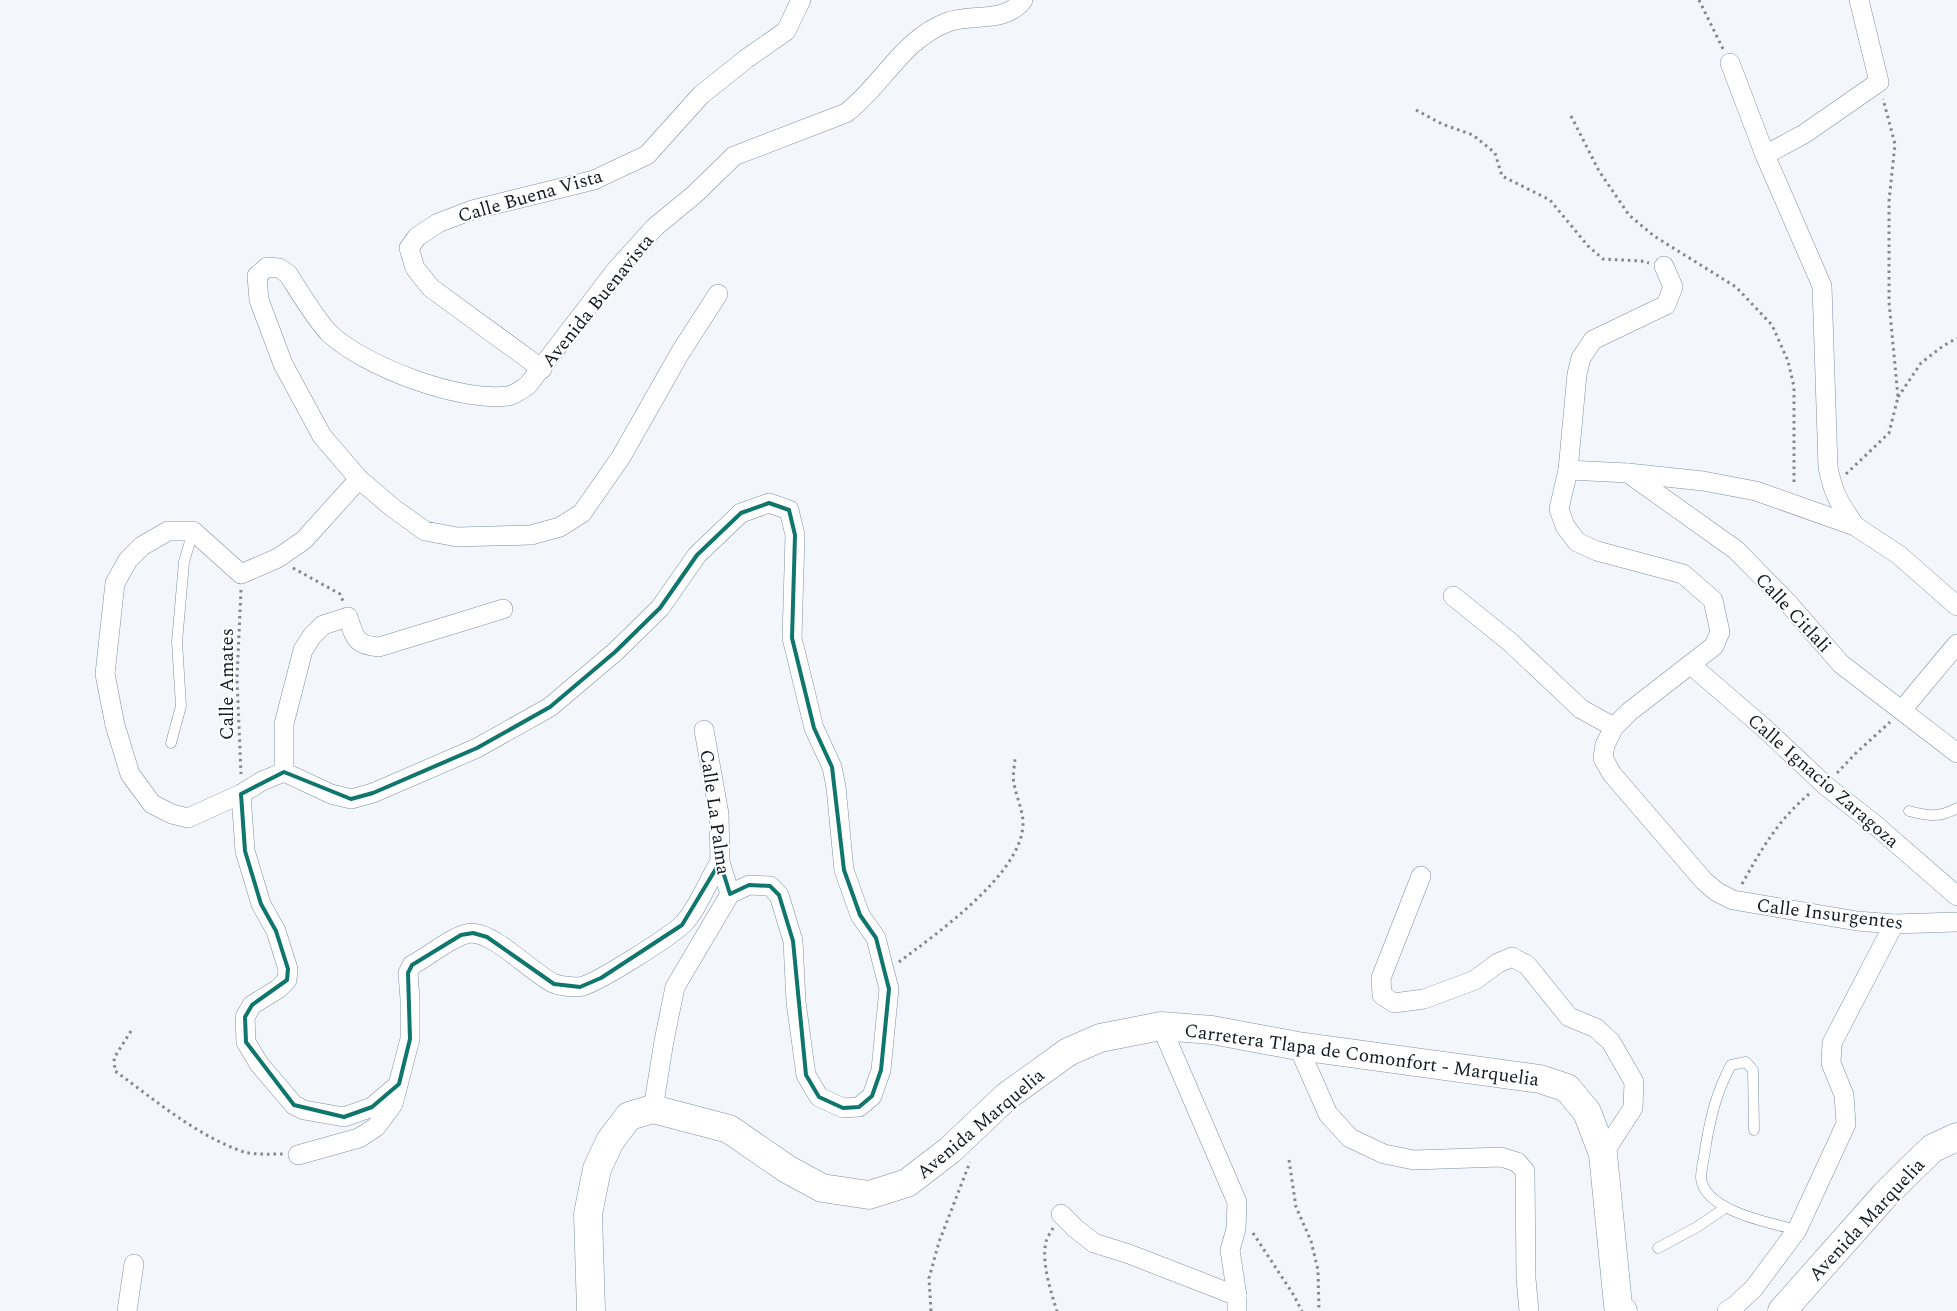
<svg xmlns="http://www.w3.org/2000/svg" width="1957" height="1311" viewBox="0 0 1957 1311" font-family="Spectral,serif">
	<rect width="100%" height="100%" fill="#f3f6fb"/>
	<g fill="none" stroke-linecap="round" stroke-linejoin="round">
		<g stroke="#7f8fa7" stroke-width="11">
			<g id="service">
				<polyline points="171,743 181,706 177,642 184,562 193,531"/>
				<path d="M 1909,811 C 1928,816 1939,818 1957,808"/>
				<path d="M 1754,1130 L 1753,1070 L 1746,1062 L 1731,1065 C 1717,1091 1711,1115 1706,1144 C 1705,1155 1701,1168 1701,1178 C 1704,1211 1771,1223 1797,1230"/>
				<polyline points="1658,1248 1697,1227 1725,1208"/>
			</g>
		</g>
		<g stroke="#7f8fa7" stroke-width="20">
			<g id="minor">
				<path d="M 1730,63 L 1765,155 L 1822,286 L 1828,467 C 1833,494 1840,504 1855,526"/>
				<polyline points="1765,155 1804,134 1879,82 1859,0"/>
				<polyline points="1664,266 1673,287 1666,305 1593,340 1581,358 1577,374 1568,470 1559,509 1565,526 1577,542 1597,551 1683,574 1713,600 1720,632 1714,646 1629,712 1614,727 1605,745 1603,758 1612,774 1704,881 1717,892 1733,900 1857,921 1894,924 1957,922"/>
				<path d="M 718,294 L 680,353 L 621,457 L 582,513 L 560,527 L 531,535 L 457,537 L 425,531 L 393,508 L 359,479 L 322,436 L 283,364 L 259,300 L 257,276 L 267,267 L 279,268 L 288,274 C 299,291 316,320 330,334 C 366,367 459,402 508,396 C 515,395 522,389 528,385 L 616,270 L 655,227 L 695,194 L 734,156 L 846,113 C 883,85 902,39 948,22 C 972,13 1005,24 1023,0"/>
				<polyline points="542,369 431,288 415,268 409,248 417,237 438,223 472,210 594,180 647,155 701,95 746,59 786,31 801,0"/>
				<polyline points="1568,470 1628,473 1703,481 1756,491 1855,526 1899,555 1957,606"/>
				<polyline points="1628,473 1736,550 1788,603 1841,664 1957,753"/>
				<polyline points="359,479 304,540 278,558 241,574 193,531 168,531 142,546 128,560 115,583 105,674 115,725 130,774 152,804 172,814 188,818 241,794 262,781 284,772 331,794 351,799 373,793 477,748 550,707 615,652 660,608 697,555 741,513 769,503 789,510 795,535 792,638 814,728 832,767 836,787 844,870 860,915 876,938 889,989 881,1070 872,1096 859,1107 843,1108 819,1097 806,1075 796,1002 793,941 779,895 770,886 749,885 730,894 675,987 664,1041 653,1109"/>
				<polyline points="1453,596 1510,642 1581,709 1614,727"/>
				<polyline points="1691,665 1763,727 1826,786 1873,823 1957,896"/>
				<polyline points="1902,710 1957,644"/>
				<polyline points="704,730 719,814 720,862 730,894"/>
				<path d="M 284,772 L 284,724 L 303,650 L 312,636 L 323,625 L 348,617 C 355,638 355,645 379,647 L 503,609"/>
				<polyline points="241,794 245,851 261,904 276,931 288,969 287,980 278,989 252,1005 245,1017 246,1042 259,1064 294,1105 304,1110 344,1117 372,1107 398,1085"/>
				<polyline points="1421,876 1381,978 1382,995 1394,1003 1424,999 1475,980 1498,963 1512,957 1527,965 1569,1017 1596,1028 1611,1042 1634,1082 1633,1108 1603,1154"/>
				<polyline points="1161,1026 1237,1202 1236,1229 1230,1250 1237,1296 1237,1311"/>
				<polyline points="1298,1046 1328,1114 1350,1138 1384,1154 1414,1160 1501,1157 1517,1162 1525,1171 1526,1279 1529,1311"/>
				<path d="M 298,1155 L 359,1138 L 376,1127 L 393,1104 L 410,1039 L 410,999 L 408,973 L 412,965 C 428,957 456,933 472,933 C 496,934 531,972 553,983 C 559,986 573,987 579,987 C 595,985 671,936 683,924 C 697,910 709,879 720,862"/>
				<polyline points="1061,1214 1075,1228 1094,1243 1129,1254 1237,1296"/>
				<polyline points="127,1311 134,1264"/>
				<polyline points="1727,1311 1736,1305 1754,1288 1797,1230 1846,1124 1844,1095 1831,1063 1832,1043 1894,924"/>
			</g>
		</g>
		<g stroke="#7f8fa7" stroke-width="29">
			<g id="secondary">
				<polyline points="591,1311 588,1214 597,1169 610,1141 629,1116 653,1109 729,1129 787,1169 822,1188 869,1195 907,1183 950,1150 1007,1096 1068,1052 1100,1038 1161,1026 1212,1030 1298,1046 1540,1079 1567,1088 1587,1112 1603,1154 1618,1305 1623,1311"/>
				<polyline points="1782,1311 1885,1195 1911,1169 1933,1148 1957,1137"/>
			</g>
		</g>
		<g stroke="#82878e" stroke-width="3" stroke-dasharray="2.5 4" stroke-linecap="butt">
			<polyline points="1699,0 1723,49"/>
			<polyline points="1416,110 1442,124 1473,135 1495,153 1502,176 1550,200 1588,246 1603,259 1641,261 1649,263"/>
			<polyline points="1571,116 1599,171 1629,215 1654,236 1736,287 1772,325 1788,361 1794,387 1794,486"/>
			<polyline points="1898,397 1921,363 1943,346 1957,338"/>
			<polyline points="1846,474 1889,433 1898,397 1889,302 1889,201 1895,144 1883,99"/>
			<polyline points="293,568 340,594 343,601"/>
			<polyline points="241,590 237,678 241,774"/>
			<polyline points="1837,773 1855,754 1890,722"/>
			<path d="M 1742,884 C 1761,850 1778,820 1809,794"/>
			<path d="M 899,962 C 936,934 1022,874 1023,824 C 1023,809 1016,797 1014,783 C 1012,775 1015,765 1015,757"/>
			<path d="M 131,1031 L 114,1058 L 115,1071 C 155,1100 197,1136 244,1152 C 255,1155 271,1154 283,1154"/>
			<polyline points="1289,1160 1296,1207 1311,1241 1318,1270 1319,1311"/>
			<path d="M 1053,1228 C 1051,1232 1047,1237 1046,1242 C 1041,1261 1051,1293 1057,1311"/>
			<polyline points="1253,1233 1293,1294 1302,1311"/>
			<polyline points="931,1311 929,1278 939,1242 970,1162"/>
		</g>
		<use href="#service" stroke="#fff" stroke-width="10"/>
		<use href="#minor" stroke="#fff" stroke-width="19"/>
		<use href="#secondary" stroke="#fff" stroke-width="28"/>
	</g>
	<path fill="none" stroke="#0f766e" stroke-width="4" stroke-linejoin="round" d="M 769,503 L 789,510 L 795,535 L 792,638 L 814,728 L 832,767 L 844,870 L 860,915 L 876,938 L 889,989 L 881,1070 L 872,1096 L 859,1107 L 843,1108 L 819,1097 L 806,1075 L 793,941 L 779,895 L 770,886 L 749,885 L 730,894 L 720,862 L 682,925 L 601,978 L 580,987 L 554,984 L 487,937 L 473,933 L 461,935 L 412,965 L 408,973 L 410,1039 L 399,1084 L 372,1107 L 344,1117 L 294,1105 L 246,1042 L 245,1017 L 252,1005 L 287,980 L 288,969 L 276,931 L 261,904 L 245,851 L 241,794 L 284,772 L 351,799 L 373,793 L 477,748 L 550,707 L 615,652 L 660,608 L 697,555 L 741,513 Z"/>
	<g text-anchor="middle" stroke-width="4" stroke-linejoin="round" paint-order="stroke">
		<g font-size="19" fill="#131a23" stroke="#fff">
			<text transform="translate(530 195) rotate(-16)" y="7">Calle Buena Vista</text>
			<text transform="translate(597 300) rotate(-51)" y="7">Avenida Buenavista</text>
			<text transform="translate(1794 612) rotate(47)" y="7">Calle Citlali</text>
			<text transform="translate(226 684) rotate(-90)" y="7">Calle Amates</text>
			<text transform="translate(1824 780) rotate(41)" y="7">Calle Ignacio Zaragoza</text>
			<text transform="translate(716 812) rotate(82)" y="7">Calle La Palma</text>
			<text transform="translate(1830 913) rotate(7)" y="7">Calle Insurgentes</text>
			<text transform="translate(1362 1054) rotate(8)" y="7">Carretera Tlapa de Comonfort - Marquelia</text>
			<text transform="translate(980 1123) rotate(-40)" y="7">Avenida Marquelia</text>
			<text transform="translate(1866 1219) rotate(-47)" y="7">Avenida Marquelia</text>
		</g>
	</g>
</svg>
